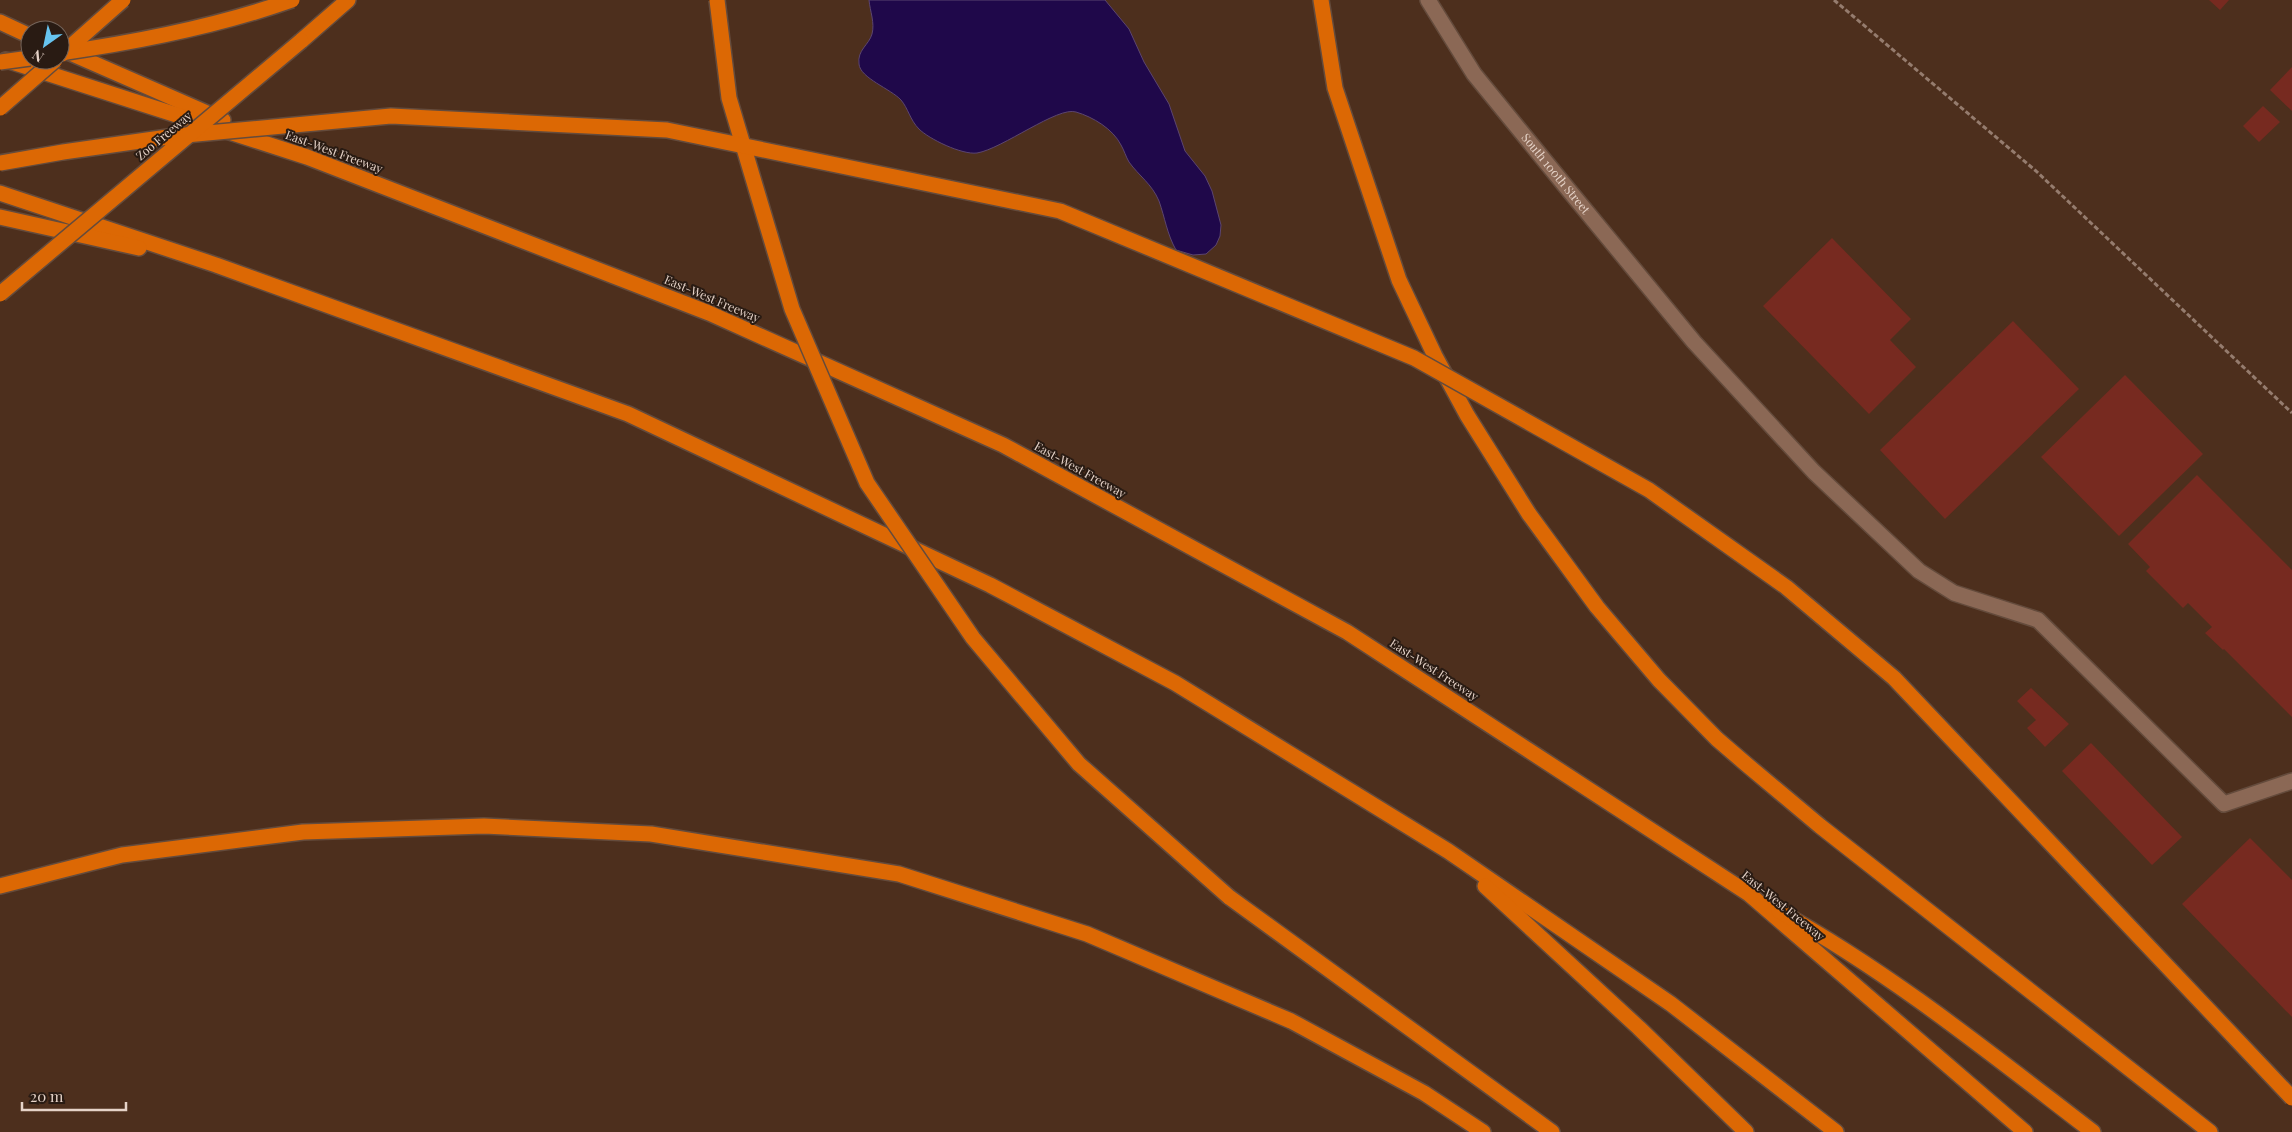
<svg xmlns="http://www.w3.org/2000/svg" width="2292" height="1132" viewBox="0 0 2292 1132" font-family="'Playfair Display',serif">
	<rect width="100%" height="100%" fill="#4d2f1d"/>
	<path fill="#1f084a" stroke="#5b4570" d="M 869,0 L 1105,0 L 1129,29 L 1144,62 L 1169,104 L 1185,151 L 1205,176 L 1212,191 L 1221,225 L 1220,236 L 1216,245 L 1206,254 L 1193,255 L 1176,250 C 1167,234 1165,218 1159,201 C 1152,184 1139,176 1129,162 C 1126,157 1124,150 1121,145 C 1113,129 1093,117 1076,112 C 1058,106 1002,149 977,153 C 962,155 929,139 919,129 C 910,120 908,108 901,100 C 891,89 860,78 859,64 C 857,50 869,45 872,34 C 875,23 870,11 869,0 Z"/>
	<g fill="#772a20">
		<polygon points="2209,0 2229,0 2220,10"/>
		<polygon points="2292,67 2292,111 2270,90"/>
		<polygon points="2263,106 2280,122 2259,142 2243,126"/>
		<polygon points="1832,238 1911,319 1890,340 1916,367 1869,414 1763,306"/>
		<polygon points="2013,321 2079,389 1945,519 1880,450"/>
		<polygon points="2125,375 2203,454 2119,536 2041,457"/>
		<polygon points="2197,475 2292,570 2292,717 2224,649 2223,650 2205,633 2212,627 2188,603 2183,608 2146,571 2150,567 2128,544"/>
		<polygon points="2031,688 2069,724 2045,747 2027,728 2036,720 2017,701"/>
		<polygon points="2091,743 2182,837 2152,865 2062,771"/>
		<polygon points="2250,838 2292,880 2292,1017 2182,904"/>
	</g>
	<g fill="none" stroke-linecap="round" stroke-linejoin="round">
		<g stroke="#644b3c" stroke-width="18">
			<g id="minor">
				<path id="s1" d="M 1428,0 L 1474,74 L 1567,188 L 1694,342 L 1814,472 L 1919,571 L 1954,593 L 2038,620 L 2224,804 L 2292,781"/>
			</g>
		</g>
		<g stroke="#644b3c" stroke-width="18">
			<g id="highway">
				<polyline points="1321,0 1335,88 1399,280 1435,356 1467,415 1529,514 1597,607 1659,680 1717,739 1746,764 1820,826 2210,1132"/>
				<polyline points="0,22 30,36"/>
				<polyline points="301,41 348,0"/>
				<polyline points="61,49 223,120"/>
				<polyline points="6,60 307,157 709,313 1003,445 1347,632 1749,894 2025,1132"/>
				<polyline points="0,193 216,265 628,414 990,585 1175,683 1448,851 1671,1004 1836,1132"/>
				<polyline points="0,217 139,248"/>
				<polyline points="0,886 122,855 303,832 484,826 651,834 899,874 1087,934 1291,1021 1424,1093 1483,1132"/>
				<polyline points="1485,886 1639,1028 1746,1132"/>
				<polyline points="1229,897 1552,1132"/>
				<path d="M 1779,911 C 1891,973 1991,1054 2093,1132"/>
			</g>
		</g>
		<polyline stroke="#957c6e" stroke-width="3" stroke-dasharray="5 2.5" stroke-linecap="butt" points="1834,0 2036,171 2292,413"/>
		<use href="#minor" stroke="#8b6855" stroke-width="15"/>
		<use href="#highway" stroke="#dc6804" stroke-width="15"/>
		<g stroke="#644b3c" stroke-width="18" stroke-linecap="butt">
			<g id="highway-bridge">
				<polyline points="717,0 729,98 792,309 867,483 973,638 1079,764 1229,897"/>
				<path d="M 60,53 C 138,42 218,26 292,0"/>
				<polyline points="62,54 123,0"/>
				<polyline points="0,62 30,58"/>
				<polyline points="0,108 55,60"/>
				<polyline points="0,163 63,152 175,136 391,116 667,130 1060,211 1414,358 1649,490 1786,587 1894,678 2292,1098"/>
				<polyline points="0,294 301,41"/>
			</g>
		</g>
		<use href="#highway-bridge" stroke="#dc6804" stroke-width="15"/>
	</g>
	<g text-anchor="middle" stroke-width="4" stroke-linejoin="round" paint-order="stroke">
		<g font-size="12" fill="#e6d3c8" stroke="#291b13">
			<text transform="translate(164 136) rotate(-40)" y="4">Zoo Freeway</text>
			<text transform="translate(334 152) rotate(20)" y="4">East-West Freeway</text>
			<text dy="4" stroke="none"><textPath href="#s1" startOffset="216">South 100th Street</textPath></text>
			<text transform="translate(712 299) rotate(23)" y="4">East-West Freeway</text>
			<text transform="translate(1080 470) rotate(29)" y="4">East-West Freeway</text>
			<text transform="translate(1434 670) rotate(33)" y="4">East-West Freeway</text>
			<text transform="translate(1783 906) rotate(39)" y="4">East-West Freeway</text>
		</g>
	</g>
	<g transform="translate(45 45) rotate(213)"><circle r="24" fill="#291b13" stroke="#75655b"/>
	<path d="M0-4L9 19L0 12L-9 19Z" fill="#67c4ef"/>
	<text y="-8" font-size="14" font-weight="bold" text-anchor="middle" fill="#e6d3c8">N</text>
	</g>
	<path d="M22 1102v8h104v-8" fill="none" stroke="#e6d3c8" stroke-width="2.5"/>
	<text x="30" y="1102" font-size="15" fill="#e6d3c8" stroke="#291b13" stroke-width="4" paint-order="stroke">20 m</text>
</svg>
